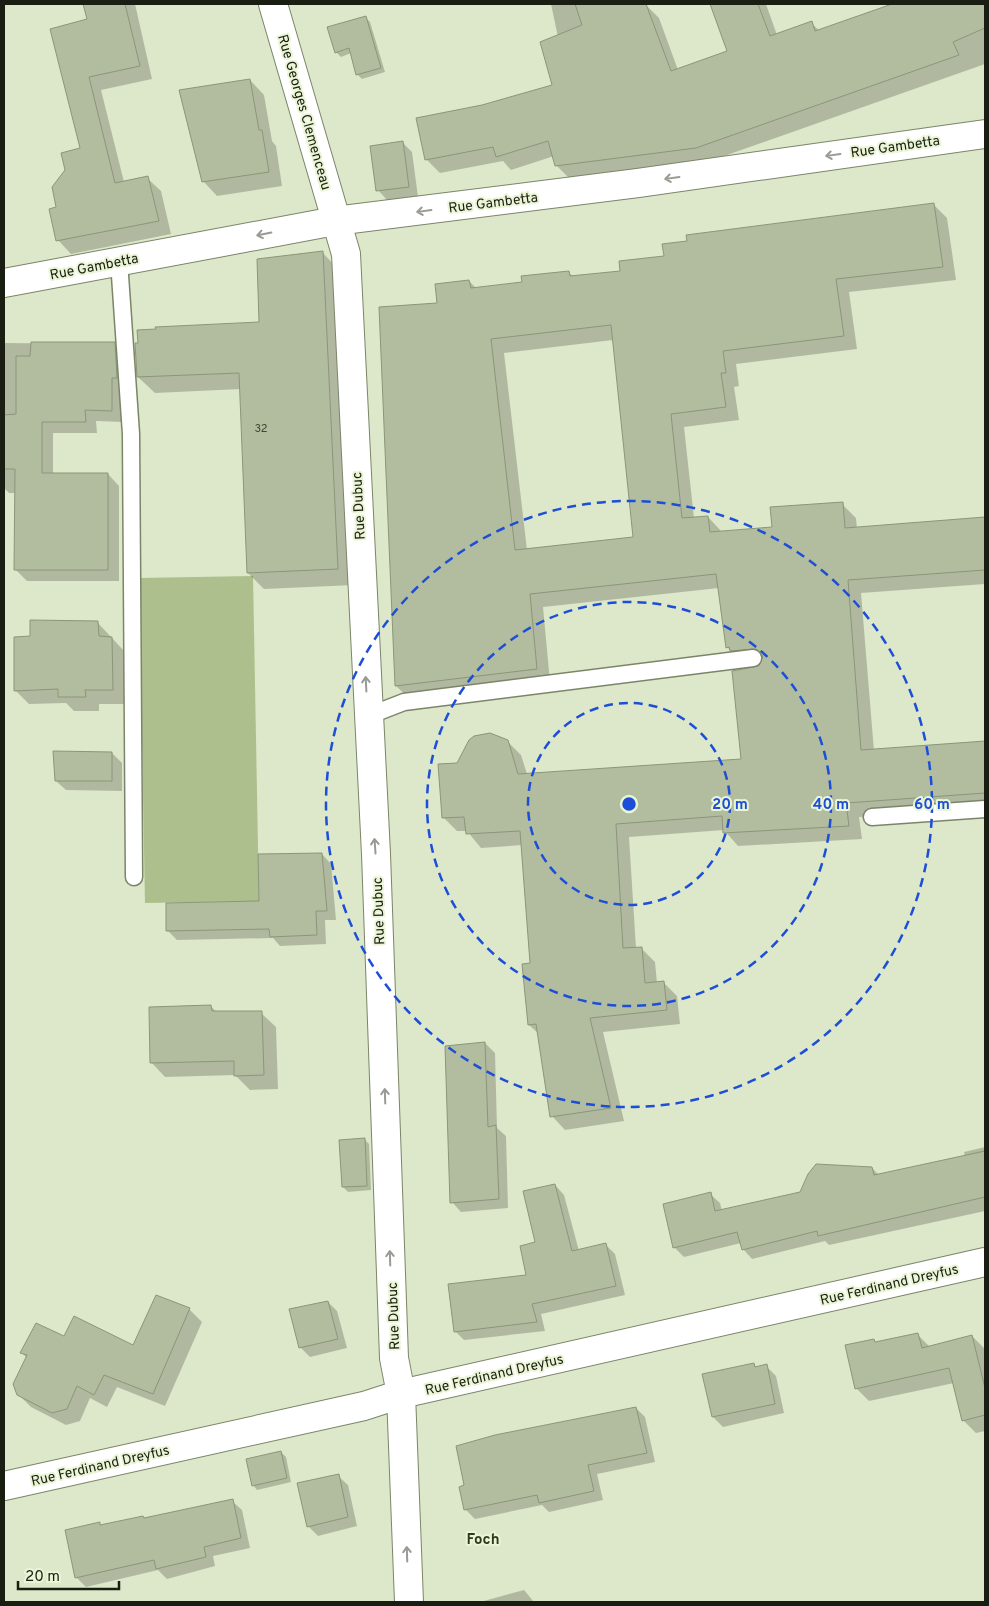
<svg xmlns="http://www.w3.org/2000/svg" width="989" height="1606" viewBox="0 0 989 1606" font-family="Overpass,sans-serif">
	<rect width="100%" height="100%" fill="#dce8c9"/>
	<polygon fill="#adbf8d" points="253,576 259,901 145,903 139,578"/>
	<g fill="#0003" fill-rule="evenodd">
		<polygon points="85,4 135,4 152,79 101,90 124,182 147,178 161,191 171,234 71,254 58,240 58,208 81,149 89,20"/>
		<polygon points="551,4 645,4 659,18 678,70 728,52 712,4 766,4 777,35 811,23 820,31 896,4 985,4 985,64 710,161 570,179 556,165 554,156 511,170 503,161 440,173 427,160 418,119 482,106 554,86 558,37"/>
		<polygon points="365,17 370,22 385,72 362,79 357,74 351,53 341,57 336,52"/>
		<polygon points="250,80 264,95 272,141 276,146 282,186 217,196 203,181"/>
		<polygon points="403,143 412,152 418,197 387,200 378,190"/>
		<path d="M 933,204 L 947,218 L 956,280 L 849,292 L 857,349 L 736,364 L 739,386 L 734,387 L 739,420 L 684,427 L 694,518 L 708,517 L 722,532 L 774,528 L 842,504 L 856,518 L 857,529 L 985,518 L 985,584 L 861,593 L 874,751 L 985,743 L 985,808 L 859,817 L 862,839 L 738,846 L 724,830 L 629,837 L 636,948 L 641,948 L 655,962 L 657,983 L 664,983 L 677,996 L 680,1024 L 603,1032 L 624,1121 L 565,1130 L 552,1116 L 539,1034 L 529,1025 L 531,964 L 523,845 L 481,848 L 467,831 L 457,831 L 443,817 L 458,764 L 507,741 L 521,755 L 527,774 L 743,761 L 761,663 L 745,664 L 727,647 L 719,588 L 543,607 L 550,682 L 410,699 L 396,686 L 438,304 L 469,281 L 477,289 L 523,283 L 568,272 L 574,277 L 621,272 L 665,257 ZM 613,340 L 634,538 L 527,550 L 504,353 Z"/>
		<polygon points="322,252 338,269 354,585 264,589 248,573 241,389 155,393 138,377 139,344 260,323"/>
		<polygon points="4,343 114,344 126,355 123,422 96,421 97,433 53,433 53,475 108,474 119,486 119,581 27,581 15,569 16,493 9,493 4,488"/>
		<polygon points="98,623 125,652 126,704 99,704 99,711 74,711 66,703 29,704 15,690 31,637"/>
		<polygon points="112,753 122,763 122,791 66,790 56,781"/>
		<polygon points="322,854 331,864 336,920 325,920 326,944 280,946 273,938 177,940 167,930 260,902"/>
		<polygon points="210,1006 217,1012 261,1013 276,1027 278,1089 250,1090 235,1075 165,1077 151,1062"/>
		<polygon points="485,1043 495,1053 497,1128 506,1136 508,1208 461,1212 452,1202"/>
		<polygon points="364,1139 369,1144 371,1190 348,1192 343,1187"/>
		<polygon points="985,1147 985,1211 829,1245 825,1241 752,1259 743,1249 741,1243 684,1257 674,1247 710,1194 720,1203 722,1211 801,1193 872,1168 879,1175 965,1157 964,1152"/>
		<polygon points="555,1185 564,1195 579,1251 606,1245 615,1254 625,1295 541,1314 545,1331 464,1340 455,1331 528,1276"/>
		<polygon points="328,1302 337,1311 347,1348 310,1357 300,1347"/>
		<polygon points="189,1309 202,1322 165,1406 117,1387 107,1407 90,1398 80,1421 66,1425 31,1407 18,1394 27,1358 22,1353 65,1337 134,1347"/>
		<polygon points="917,1334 930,1347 972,1336 985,1349 985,1431 976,1433 963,1420 954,1383 869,1401 856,1388 873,1340 876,1343"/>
		<polygon points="754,1365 757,1368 766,1366 776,1376 784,1413 723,1427 713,1417"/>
		<polygon points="636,1408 645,1417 655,1462 597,1474 603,1500 549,1512 542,1505 475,1519 466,1510 460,1488"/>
		<polygon points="281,1452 286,1457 291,1482 257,1490 253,1485"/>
		<polygon points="338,1476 348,1485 357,1526 318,1536 308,1526"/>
		<polygon points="232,1501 242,1510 250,1548 213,1556 215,1566 167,1579 158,1570 86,1587 76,1577 99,1523 102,1526 145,1519"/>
		<polygon points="524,1590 534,1602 480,1602"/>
	</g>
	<g fill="#b2bd9f" stroke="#8b9679" fill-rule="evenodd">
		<polygon points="83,4 125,4 140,66 89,77 115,183 148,176 159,221 56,241 49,209 56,207 52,187 65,170 61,153 80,148 50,29 87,19"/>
		<polygon points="575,4 646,4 671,71 727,51 710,4 758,4 770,36 812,21 815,31 892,4 985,4 985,28 953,42 959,55 696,148 555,166 548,141 496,157 493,147 425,160 416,118 482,105 552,85 540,42 582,25"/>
		<polygon points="366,16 381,68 356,75 349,48 335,53 327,27"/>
		<polygon points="250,79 259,130 262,130 269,172 202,182 179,90"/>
		<polygon points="403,141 409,187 376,191 370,146"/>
		<path d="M 934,203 L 943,267 L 836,279 L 844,336 L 723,351 L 726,373 L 721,373 L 726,407 L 671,414 L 682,518 L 708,516 L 710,532 L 772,527 L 770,507 L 843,502 L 845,528 L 985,517 L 985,570 L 848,580 L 861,750 L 985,741 L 985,793 L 846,803 L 849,826 L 723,833 L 722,816 L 616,824 L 623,948 L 642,947 L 645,983 L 664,981 L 667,1010 L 590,1018 L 611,1108 L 550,1117 L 536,1024 L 528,1025 L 522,964 L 530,963 L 520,831 L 466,834 L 464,817 L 442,818 L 438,764 L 457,763 L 469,740 L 474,736 L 490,733 L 508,740 L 518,774 L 741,759 L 732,671 L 759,666 L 763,656 L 756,649 L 730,651 L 729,647 L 726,648 L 716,574 L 530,594 L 537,669 L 395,686 L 379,307 L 437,303 L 435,284 L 469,280 L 471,288 L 522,282 L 521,276 L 569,271 L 570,276 L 620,271 L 619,261 L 664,256 L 662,244 L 687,241 L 686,235 ZM 611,325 L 633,537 L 515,550 L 491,339 Z"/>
		<polygon points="323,251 338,569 247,573 239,373 137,377 135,343 138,343 137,330 156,329 155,327 259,322 257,259"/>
		<polygon points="31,342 115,342 117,378 112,378 112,411 85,410 86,422 42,422 42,473 108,473 108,570 14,570 15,469 4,469 4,415 16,414 16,356 30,356"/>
		<polygon points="30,620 98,621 99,636 112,637 113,690 85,690 86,697 58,697 58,689 14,691 14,637 30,636"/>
		<polygon points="53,751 112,752 112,781 55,781"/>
		<polygon points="322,853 327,911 316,911 317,935 270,937 269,929 166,931 166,903 259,901 258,854"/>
		<polygon points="211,1005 212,1011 262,1011 264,1075 234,1076 234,1061 150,1063 149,1007"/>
		<polygon points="485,1042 488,1127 496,1125 499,1199 450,1203 445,1046"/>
		<polygon points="365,1138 367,1186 342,1187 339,1140"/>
		<polygon points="985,1151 985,1197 818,1236 817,1231 742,1250 737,1232 673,1248 663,1204 711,1192 715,1211 800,1192 808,1174 816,1164 872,1167 874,1175"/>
		<polygon points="555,1184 572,1251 606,1243 616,1286 532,1304 537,1322 454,1332 448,1284 526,1275 520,1246 535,1242 523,1191"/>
		<polygon points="156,1295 190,1308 153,1394 104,1375 94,1395 77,1386 67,1409 52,1413 17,1395 13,1384 27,1355 20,1353 36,1323 64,1336 74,1316 133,1345"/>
		<polygon points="328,1301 338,1339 299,1348 289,1309"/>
		<polygon points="918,1333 922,1348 972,1335 985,1388 985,1415 962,1421 949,1368 855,1389 845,1345 874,1339 875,1342"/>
		<polygon points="754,1363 755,1367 767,1364 775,1404 712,1417 702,1374"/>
		<polygon points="636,1407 647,1453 588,1465 594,1491 539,1503 537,1495 464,1510 459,1487 464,1485 456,1446 495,1435"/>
		<polygon points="281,1451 287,1478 252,1486 246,1459"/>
		<polygon points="339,1474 348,1517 307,1527 297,1483"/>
		<polygon points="233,1499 241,1538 204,1547 206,1557 156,1569 154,1560 75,1578 65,1530 100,1522 100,1525 143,1516 144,1518"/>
	</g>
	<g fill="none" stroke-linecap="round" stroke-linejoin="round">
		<g stroke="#7b8569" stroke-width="19">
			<g id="lane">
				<polyline points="119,261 131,434 134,877"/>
				<polyline points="368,716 404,702 753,658"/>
				<polyline points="872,817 985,809"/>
			</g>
		</g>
		<g stroke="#7b8569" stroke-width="30">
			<polyline id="street" points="273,4 346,254 376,854 394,1358 401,1394 409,1602"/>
		</g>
		<g stroke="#7b8569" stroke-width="30">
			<g id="secondary">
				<polyline points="4,283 335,221 638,183 985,134"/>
				<polyline points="4,1486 364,1406 401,1394 985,1262"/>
			</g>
		</g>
		<use href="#lane" stroke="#fff" stroke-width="16"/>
		<use href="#street" stroke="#fff" stroke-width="28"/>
		<use href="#secondary" stroke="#fff" stroke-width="28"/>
	</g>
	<defs><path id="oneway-shaft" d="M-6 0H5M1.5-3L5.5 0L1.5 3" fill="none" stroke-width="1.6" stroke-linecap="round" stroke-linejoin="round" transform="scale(1.25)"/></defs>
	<g stroke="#989a94">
		<use href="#oneway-shaft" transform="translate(833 155) rotate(172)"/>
		<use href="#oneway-shaft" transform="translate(672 178) rotate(172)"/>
		<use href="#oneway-shaft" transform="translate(424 211) rotate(172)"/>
		<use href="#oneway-shaft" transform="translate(264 234) rotate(169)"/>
		<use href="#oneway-shaft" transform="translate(366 684) rotate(-93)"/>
		<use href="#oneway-shaft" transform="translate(375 846) rotate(-94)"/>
		<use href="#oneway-shaft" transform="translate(385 1096) rotate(-92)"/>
		<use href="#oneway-shaft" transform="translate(390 1258) rotate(-92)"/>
		<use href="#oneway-shaft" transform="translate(407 1554) rotate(-92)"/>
	</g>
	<g fill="none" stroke="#1d4ed8" stroke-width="2.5" stroke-dasharray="9 6">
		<circle cx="629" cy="804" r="101"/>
		<circle cx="629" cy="804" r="202"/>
		<circle cx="629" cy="804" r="303"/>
	</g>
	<g text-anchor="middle" stroke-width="4" stroke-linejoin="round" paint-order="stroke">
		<g font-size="11" fill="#404635">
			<text x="261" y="432">32</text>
		</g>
		<g font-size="14" fill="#1a1e12" stroke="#eaf5d6">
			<text transform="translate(305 112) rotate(74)" y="5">Rue Georges Clemenceau</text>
			<text transform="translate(895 146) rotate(-8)" y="5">Rue Gambetta</text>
			<text transform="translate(493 202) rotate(-7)" y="5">Rue Gambetta</text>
			<text transform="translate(94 266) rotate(-11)" y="5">Rue Gambetta</text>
			<text transform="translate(358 506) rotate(-93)" y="5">Rue Dubuc</text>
			<text transform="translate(378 911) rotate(-92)" y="5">Rue Dubuc</text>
			<text transform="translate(889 1284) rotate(-13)" y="5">Rue Ferdinand Dreyfus</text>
			<text transform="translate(393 1316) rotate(-92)" y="5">Rue Dubuc</text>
			<text transform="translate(494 1374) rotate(-13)" y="5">Rue Ferdinand Dreyfus</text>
			<text transform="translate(100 1465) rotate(-13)" y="5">Rue Ferdinand Dreyfus</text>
		</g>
		<g font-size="15" font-weight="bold" fill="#30391f" stroke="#eaf5d6">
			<text x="483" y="1544">Foch</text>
		</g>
	</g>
	<circle cx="629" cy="804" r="8" fill="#1d4ed8" stroke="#eaf5d6" stroke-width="2.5"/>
	<g font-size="15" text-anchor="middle" font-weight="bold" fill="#1d4ed8" stroke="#eaf5d6" stroke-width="4" stroke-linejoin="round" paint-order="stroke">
		<text x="730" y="809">20 m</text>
		<text x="831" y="809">40 m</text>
		<text x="932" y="809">60 m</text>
	</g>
	<rect width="989" height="1606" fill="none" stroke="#1a1e12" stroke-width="10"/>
	<path d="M18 1581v8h101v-8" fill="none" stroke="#1a1e12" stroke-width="2.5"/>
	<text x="25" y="1581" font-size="15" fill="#1a1e12" stroke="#eaf5d6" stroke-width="4" paint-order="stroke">20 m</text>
</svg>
